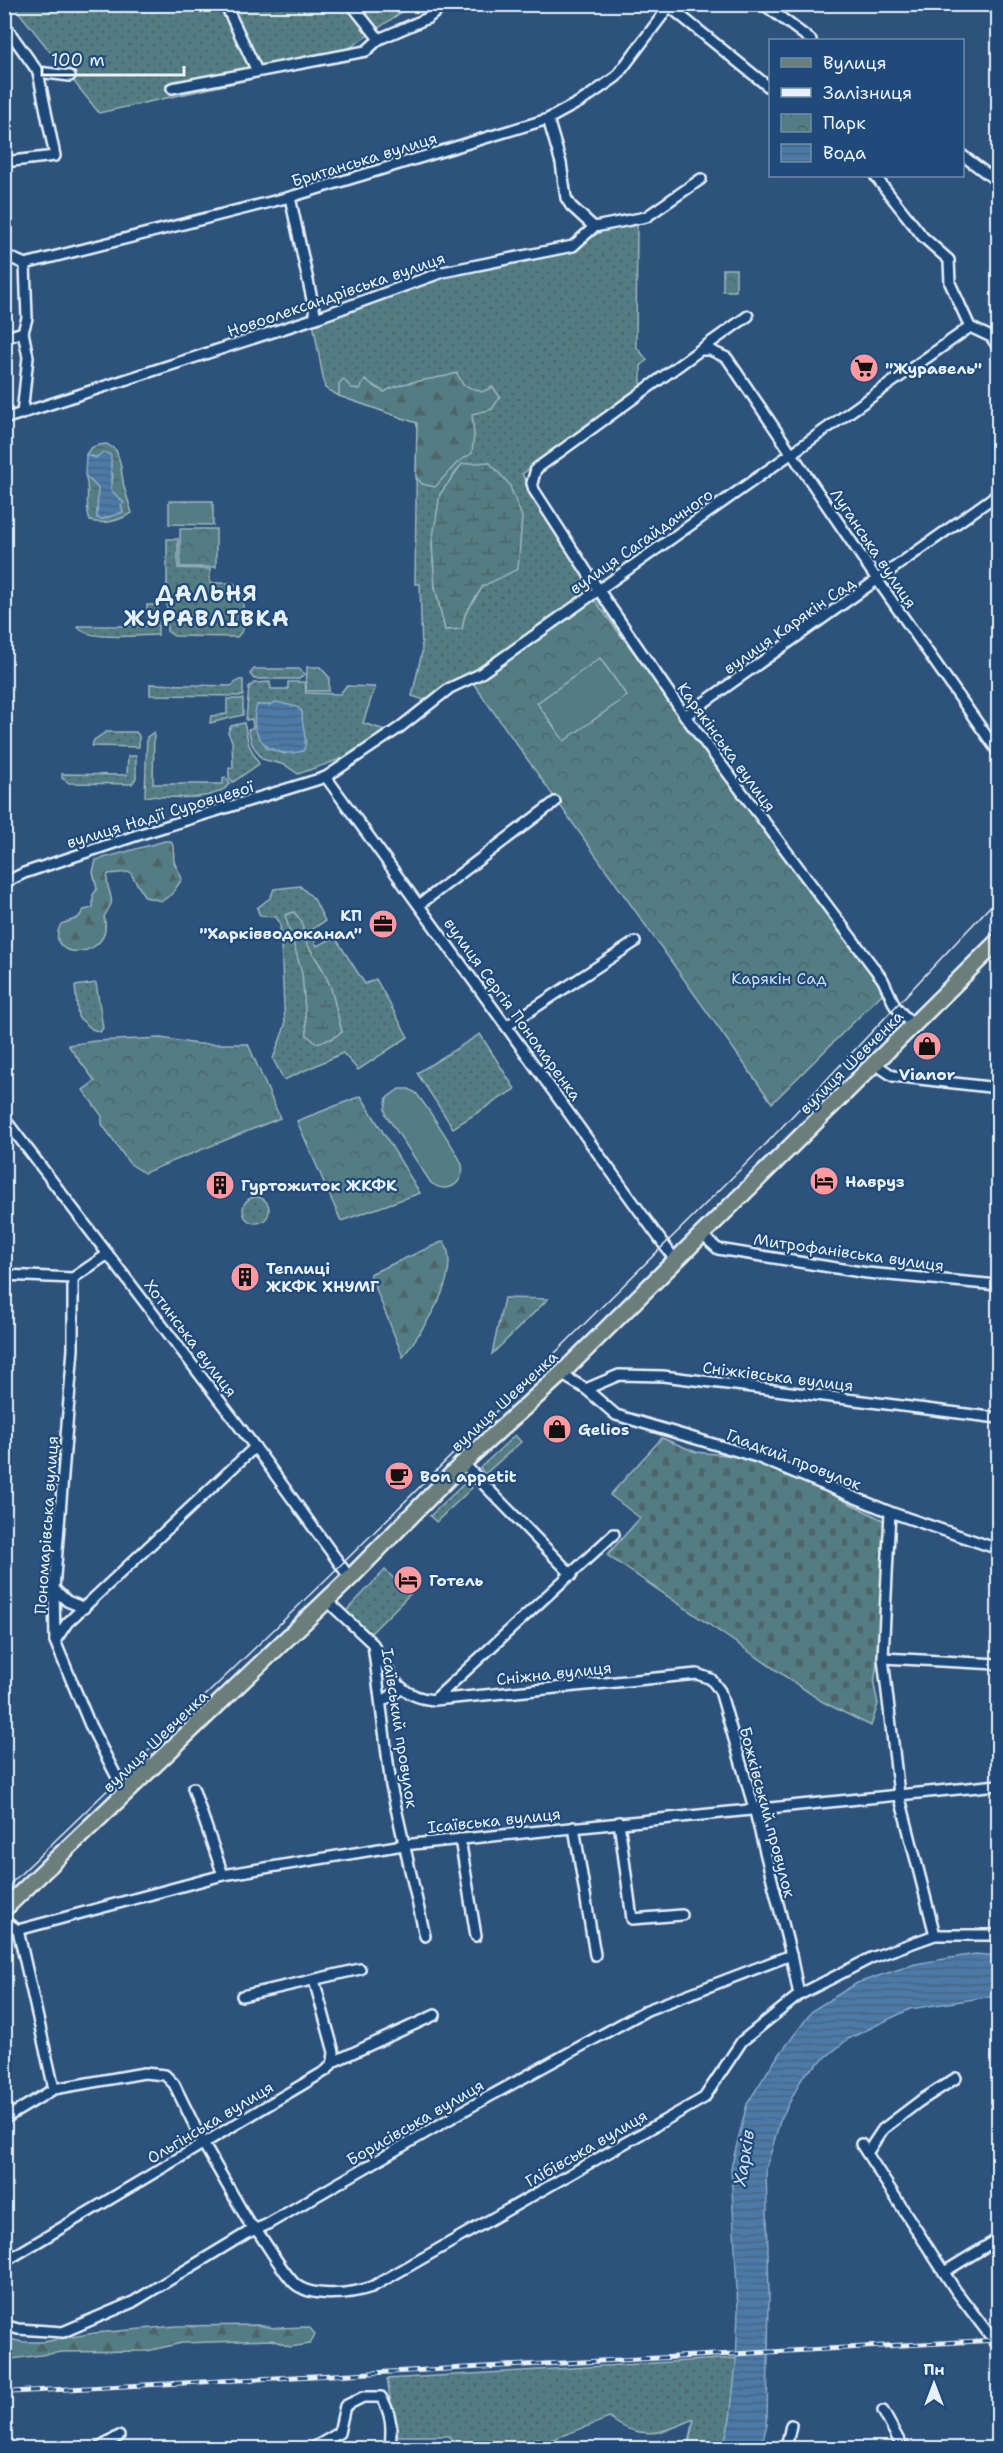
<svg xmlns="http://www.w3.org/2000/svg" width="1003" height="2453" viewBox="0 0 1003 2453" font-family="'Shantell Sans',sans-serif">
	<defs>
		<pattern id="grass-dots" width="8" height="8" patternUnits="userSpaceOnUse" patternTransform="scale(1.5)"><rect width="8" height="8" fill="#537c83"/><path d="M2 2h.1M6 6h.1" fill="none" stroke="#4d6569" stroke-width="1.8" stroke-linecap="round"/></pattern>
		<pattern id="forest-firs" width="22" height="20" patternUnits="userSpaceOnUse" patternTransform="scale(1.5)"><rect width="22" height="20" fill="#537c83"/><path d="M5 1l3.5 6h-7zM16 11l3.5 6h-7z" fill="#4d6569"/></pattern>
		<pattern id="wetland-marsh" width="20" height="14" patternUnits="userSpaceOnUse" patternTransform="scale(1.5)"><rect width="20" height="14" fill="#537c83"/><path d="M1 5h8M5 5V1M11 12h8M15 12V8" fill="none" stroke="#4d6569"/></pattern>
		<pattern id="cemetery-stones" width="16" height="16" patternUnits="userSpaceOnUse" patternTransform="scale(1.5)"><rect width="16" height="16" fill="#537c83"/><path d="M2 7V4a2 2 0 0 1 4 0v3zM10 15v-3a2 2 0 0 1 4 0v3z" fill="#4d6569"/></pattern>
		<pattern id="park-crowns" width="20" height="18" patternUnits="userSpaceOnUse" patternTransform="scale(1.5)"><rect width="20" height="18" fill="#537c83"/><path d="M2 6a3 3 0 1 1 6 0M12 15a3 3 0 1 1 6 0" fill="none" stroke="#4d6569"/></pattern>
		<pattern id="water-rules" width="6" height="5" patternUnits="userSpaceOnUse" patternTransform="scale(1.5)"><rect width="6" height="5" fill="#4c7aa8"/><path d="M0 2.5h6" fill="none" stroke="#49647e"/></pattern>
	</defs>
	<rect width="100%" height="100%" fill="#2d527c"/>
	<filter id="ink" filterUnits="userSpaceOnUse"><feTurbulence type="fractalNoise" baseFrequency=".0167" numOctaves="2"/><feDisplacementMap in="SourceGraphic" scale="12" xChannelSelector="R" yChannelSelector="G"/><feConvolveMatrix kernelMatrix="1 2 1 2 8 2 1 2 1" color-interpolation-filters="sRGB"/></filter>
	<g filter="url(#ink)">
		<g fill="url(#grass-dots)" stroke="#9eb6be" stroke-width="1.5" fill-rule="evenodd">
			<polygon points="13,5 412,5 329,62 99,113"/>
			<path d="M 637,225 L 636,346 L 647,360 L 641,366 L 641,391 L 522,474 L 590,589 L 505,653 L 440,691 L 430,702 L 412,696 L 422,652 L 420,584 L 415,584 L 417,423 L 339,396 L 325,388 L 313,323 L 444,275 L 572,248 L 608,228 ZM 432,543 L 483,586 L 465,614 L 462,629 L 445,630 L 435,587 Z"/>
			<polygon points="167,539 178,539 178,568 210,569 210,583 233,583 243,590 243,630 237,637 174,636 167,631"/>
			<path d="M 147,605 L 158,605 L 158,635 C 140,635 86,642 77,626 L 147,626 Z"/>
			<polygon points="254,669 299,669 305,674 299,679 254,679 250,674"/>
			<polygon points="239,680 243,680 243,696 150,695 150,684 231,686"/>
			<path d="M 270,682 L 271,689 L 288,689 L 288,682 L 305,682 L 306,693 L 340,694 L 346,686 L 375,687 L 363,723 L 385,730 L 349,756 L 298,774 L 285,765 L 262,759 L 252,744 L 248,729 L 253,728 L 252,719 L 246,720 L 249,687 L 254,683 ZM 276,703 L 291,706 L 302,711 L 302,728 L 306,741 L 285,754 L 266,748 L 257,705 L 271,705 Z"/>
			<polygon points="227,699 243,699 243,715 210,723 211,716 227,714"/>
			<polygon points="244,723 249,745 259,764 233,782 229,778 229,768 233,768 232,741 228,732 231,726"/>
			<polygon points="106,732 136,732 139,736 139,747 92,746 94,740"/>
			<path d="M 154,732 L 153,784 L 223,784 L 223,778 L 225,777 L 230,784 C 212,804 170,796 145,796 L 147,737 Z"/>
			<polygon points="128,756 136,756 136,778 132,784 69,783 62,778 62,774 127,775"/>
			<path d="M 300,886 L 314,899 L 325,921 L 309,931 L 317,946 L 335,937 L 365,984 L 376,979 L 408,1037 L 358,1070 L 343,1053 L 284,1080 L 273,1059 L 285,1026 L 280,923 L 276,917 L 260,916 L 257,908 L 270,898 L 274,889 ZM 302,922 L 304,939 L 323,970 L 342,1032 L 307,1035 C 305,1001 306,959 289,929 Z"/>
			<polygon points="96,983 103,1028 100,1032 92,1029 78,1017 75,986"/>
			<polygon points="480,1034 515,1089 453,1128 417,1073"/>
			<circle cx="256" cy="1210" r="13"/>
			<polygon points="515,1435 521,1442 485,1474 480,1468"/>
			<polygon points="466,1482 472,1488 436,1522 430,1516"/>
			<polygon points="385,1570 410,1594 369,1635 345,1612"/>
			<path d="M 737,2358 L 730,2419 L 723,2448 L 688,2448 L 694,2419 C 662,2434 640,2441 609,2418 L 530,2448 L 457,2448 L 449,2436 L 396,2436 L 387,2379 Z"/>
		</g>
		<g fill="url(#forest-firs)" stroke="#9eb6be" stroke-width="1.5">
			<path d="M 457,373 L 463,385 L 482,392 L 493,387 L 500,397 L 492,409 L 472,414 L 474,435 L 472,453 L 457,463 L 435,487 L 422,484 L 416,477 L 417,423 L 339,396 L 339,384 L 343,379 L 352,388 L 360,389 L 365,380 L 384,392 C 406,379 433,381 457,373 Z"/>
			<path d="M 165,841 L 171,841 C 175,849 173,853 174,861 C 175,866 180,873 182,879 L 172,894 L 162,901 L 145,897 L 130,872 L 108,874 C 104,887 114,895 111,904 C 109,908 106,913 104,917 C 116,960 41,963 61,924 L 78,918 L 84,910 L 93,908 L 93,895 L 97,889 L 93,872 L 96,860 Z"/>
			<path d="M 444,1241 C 463,1277 423,1328 403,1357 L 370,1274 Z"/>
			<polygon points="504,1298 548,1299 492,1354"/>
			<polygon points="257,2325 274,2328 309,2327 315,2334 310,2344 290,2347 272,2340 182,2343 147,2351 63,2352 5,2360 6,2338 22,2342 43,2342 95,2333 177,2326"/>
		</g>
		<g fill="url(#wetland-marsh)" stroke="#9eb6be" stroke-width="1.5">
			<path d="M 107,444 L 116,450 L 120,462 L 124,487 L 132,513 C 120,520 105,525 90,521 C 84,506 91,490 85,475 L 98,488 L 97,518 L 103,519 L 123,512 L 111,490 L 113,475 L 110,469 L 111,460 L 86,455 C 90,446 97,445 107,444 Z"/>
			<polygon points="489,462 509,484 522,517 518,569 483,586 465,614 462,629 445,630 435,587 432,543 440,494 462,464"/>
			<polygon points="294,912 302,922 304,939 323,970 331,988 342,1032 331,1039 316,1043 307,1035 302,973 285,915"/>
		</g>
		<polygon fill="url(#cemetery-stones)" stroke="#9eb6be" stroke-width="1.5" points="662,1438 696,1452 745,1457 797,1477 885,1521 883,1617 874,1685 878,1704 871,1726 823,1702 607,1555 640,1518 610,1495"/>
		<g fill="url(#park-crowns)" stroke="#9eb6be" stroke-width="1.5">
			<rect x="723" y="269" width="13" height="22"/>
			<rect x="180" y="529" width="36" height="38"/>
			<polygon points="593,598 886,990 772,1103 473,683"/>
			<polygon points="307,667 320,667 329,677 329,691 306,691"/>
			<polygon points="161,1038 197,1044 248,1044 280,1118 144,1173 129,1163 102,1124 102,1116 83,1090 95,1081 68,1045 95,1041"/>
			<polygon points="361,1096 420,1193 341,1221 297,1121"/>
		</g>
		<g fill="#537c83" stroke="#9eb6be" stroke-width="1.5">
			<polygon points="169,501 213,501 213,525 169,524"/>
			<polygon points="600,658 627,696 564,741 537,703"/>
			<path d="M 399,1089 L 409,1089 L 416,1093 C 424,1103 459,1154 462,1165 C 464,1173 460,1182 453,1186 C 445,1190 438,1188 431,1183 L 386,1115 L 385,1109 L 387,1098 Z"/>
		</g>
		<g fill="url(#water-rules)" stroke="#8aaac8" stroke-width="1.5">
			<path d="M 103,452 L 111,455 C 111,468 111,477 111,490 L 124,503 L 121,505 L 123,512 L 103,519 L 97,518 L 98,488 L 85,475 L 86,455 L 96,458 Z"/>
			<path d="M 276,702 L 297,707 L 302,712 C 301,724 309,741 303,751 C 271,760 246,737 257,705 L 270,705 Z"/>
			<polygon points="975,1954 998,1956 998,1998 987,1997 910,2009 848,2039 803,2076 780,2121 766,2169 769,2295 767,2424 761,2448 723,2448 730,2419 736,2364 738,2310 731,2168 747,2104 773,2063 813,2010 857,1983 915,1964"/>
		</g>
		<g fill="none" stroke-linecap="round" stroke-linejoin="round">
			<g stroke="#e8f1f8" stroke-width="14">
				<g id="street">
					<polyline points="225,4 257,71"/>
					<polyline points="351,4 379,39"/>
					<polyline points="763,4 811,40"/>
					<polyline points="670,7 770,88"/>
					<polyline points="4,24 38,72 70,76"/>
					<polyline points="172,88 366,51 379,39 428,18 446,4"/>
					<polyline points="548,119 561,163 566,198 571,206 594,227"/>
					<polyline points="962,155 998,182"/>
					<polyline points="4,162 55,156 38,72"/>
					<polyline points="875,176 923,237 949,260 950,283 970,327 991,337 998,347"/>
					<polyline points="290,197 316,318"/>
					<polyline points="4,255 25,264 290,197 548,119 583,100 616,77 671,4"/>
					<polyline points="4,338 23,332"/>
					<polyline points="700,350 748,316"/>
					<polyline points="22,414 28,357 23,332 27,318 25,264"/>
					<polyline points="4,419 316,318 443,272 573,246 594,227 646,217 701,179"/>
					<polyline points="685,716 998,494"/>
					<polyline points="326,777 675,1260"/>
					<polyline points="4,883 24,873 144,833 326,777 399,728 450,688 480,674 970,327"/>
					<polyline points="419,905 555,802"/>
					<polyline points="507,1026 635,942"/>
					<polyline points="913,1026 895,1006 883,980 685,716 598,589 534,490 532,483 536,469 700,350 710,350 727,358 878,581 998,752"/>
					<polyline points="875,1064 893,1076 998,1088"/>
					<polyline points="4,1118 255,1447 350,1578"/>
					<polyline points="701,1234 718,1249 867,1273 998,1285"/>
					<polyline points="4,1275 73,1278 108,1254"/>
					<polyline points="73,1278 73,1349 54,1589 55,1641 90,1725 126,1795"/>
					<polyline points="561,1374 586,1389 619,1375 663,1376 998,1418"/>
					<polyline points="586,1389 616,1415 757,1457 890,1512 998,1549"/>
					<polyline points="463,1463 572,1575"/>
					<polyline points="890,1512 883,1658 899,1794 935,1935"/>
					<polyline points="54,1589 67,1601 84,1608"/>
					<polyline points="326,1600 373,1644 391,1786 425,1936"/>
					<polyline points="55,1641 67,1623 255,1447"/>
					<polyline points="883,1658 998,1664"/>
					<polyline points="434,1700 614,1534"/>
					<polyline points="381,1702 401,1689"/>
					<polyline points="193,1788 223,1875"/>
					<polyline points="619,1822 632,1919 682,1915"/>
					<polyline points="574,1827 595,1955"/>
					<polyline points="460,1839 476,1936"/>
					<polyline points="4,1921 18,1930 223,1875 403,1845 998,1785"/>
					<polyline points="18,1930 54,2089"/>
					<polyline points="314,1980 334,2052 333,2062"/>
					<polyline points="799,1995 871,1958 935,1935 998,1935"/>
					<polyline points="242,1996 360,1969"/>
					<path d="M 4,2119 L 54,2089 L 144,2073 L 165,2075 L 174,2084 L 203,2143 L 249,2223 L 256,2229 C 268,2246 280,2268 294,2283 C 311,2299 352,2294 372,2287 L 704,2098 L 742,2041 L 799,1995 L 791,1955 L 754,1808 L 720,1691 L 711,1679 L 697,1674 L 434,1700 C 397,1697 390,1673 373,1644"/>
					<polyline points="861,2144 956,2291 998,2346"/>
					<polyline points="867,2153 883,2129 920,2101 956,2078"/>
					<polyline points="4,2262 327,2070 333,2062 435,2015"/>
					<polyline points="944,2272 998,2239"/>
					<polyline points="4,2325 18,2329 63,2332 133,2302 247,2233 266,2225 472,2106 647,2010 791,1955"/>
					<polyline points="883,2411 903,2448"/>
					<polyline points="99,2448 119,2436"/>
					<path d="M 313,2448 L 339,2433 L 345,2406 L 363,2397 L 381,2397 C 392,2414 392,2428 390,2448"/>
					<polyline points="531,2448 537,2445"/>
					<polyline points="786,2448 791,2425"/>
				</g>
			</g>
			<g stroke="#e8f1f8" stroke-width="20">
				<polyline id="primary" points="4,1909 350,1578 463,1463 561,1374 998,941"/>
			</g>
			<use href="#street" stroke="#1f4a7a" stroke-width="9"/>
			<use href="#primary" stroke="#6c7e7c" stroke-width="15"/>
			<polyline stroke="#e8f1f8" stroke-width="1.5" points="4,1890 348,1558 763,1147 998,898"/>
			<g stroke="#e8f1f8" stroke-width="5">
				<polyline id="rail" points="11,2392 998,2340"/>
			</g>
			<use href="#rail" stroke="#1f4a7a" stroke-width="3" stroke-dasharray="9" stroke-linecap="butt"/>
		</g>
	</g>
	<defs>
		<g id="supermarket-disc" transform="scale(1.5)"><circle r="9.5" fill="#ff9aa2" stroke="#1f4a7a"/><path d="M-6-5.5h2.5l.6 2H6L4.5 2H-2.5L-4.4-4H-6ZM-1.5 3.2a1.3 1.3 0 1 0 .1 0ZM3 3.2a1.3 1.3 0 1 0 .1 0Z" fill="#111"/></g>
		<g id="office-disc" transform="scale(1.5)"><circle r="9.5" fill="#ff9aa2" stroke="#1f4a7a"/><path d="M-6-3h4V-5.5h4V-3h4V5H-6ZM-1-4.5V-3h2v-1.5ZM-6 0V1H6V0Z" fill="#111"/></g>
		<g id="shop-disc" transform="scale(1.5)"><circle r="9.5" fill="#ff9aa2" stroke="#1f4a7a"/><path d="M-5-2.5h2.3a2.7 3.5 0 0 1 5.4 0H5L5.5 6h-11ZM-1.5-2.5h3a1.5 2.3 0 0 0-3 0Z" fill="#111"/></g>
		<g id="hotel-disc" transform="scale(1.5)"><circle r="9.5" fill="#ff9aa2" stroke="#1f4a7a"/><path d="M-6-4.5h1.5V1H6V5H4.5V3h-9V5H-6ZM-4 0a1.8 1.8 0 1 1 3.6 0ZM.5 0V-2.5h3Q6-2.5 6 0Z" fill="#111"/></g>
		<g id="building-disc" transform="scale(1.5)"><circle r="9.5" fill="#ff9aa2" stroke="#1f4a7a"/><path d="M-4-6H4V6H1V3H-1V6H-4ZM-2.5-4.3h1.7v1.8h-1.7ZM.8-4.3h1.7v1.8H.8ZM-2.5-1h1.7V.8h-1.7ZM.8-1h1.7V.8H.8Z" fill="#111"/></g>
		<g id="cafe-disc" transform="scale(1.5)"><circle r="9.5" fill="#ff9aa2" stroke="#1f4a7a"/><path d="M-5.5-4.5H6V0H3Q3 3.5 0 3.5H-2.5Q-5.5 3.5-5.5 0ZM3-3.2v2h1.7v-2ZM-6 4.5H4V6H-6Z" fill="#111"/></g>
	</defs>
	<g fill-rule="evenodd">
		<use href="#supermarket-disc" x="864" y="368"/>
		<use href="#office-disc" x="383" y="924"/>
		<use href="#shop-disc" x="927" y="1046"/>
		<use href="#hotel-disc" x="824" y="1181"/>
		<use href="#building-disc" x="220" y="1185"/>
		<use href="#building-disc" x="245" y="1277"/>
		<use href="#shop-disc" x="557" y="1429"/>
		<use href="#cafe-disc" x="399" y="1476"/>
		<use href="#hotel-disc" x="408" y="1580"/>
	</g>
	<g text-anchor="middle" stroke-width="4.5" stroke-linejoin="round" paint-order="stroke">
		<g font-size="16" fill="#e8f1f8" stroke="#1f4a7a">
			<text transform="translate(364 159) rotate(-17)" y="6">Британська вулиця</text>
			<text transform="translate(336 294) rotate(-19)" y="6">Новоолександрівська вулиця</text>
			<text transform="translate(641 541) rotate(-35)" y="6">вулиця Сагайдачного</text>
			<text transform="translate(874 548) rotate(56)" y="6">Луганська вулиця</text>
			<text transform="translate(789 625) rotate(-35)" y="6">вулиця Карякін Сад</text>
			<text transform="translate(727 747) rotate(54)" y="6">Карякінська вулиця</text>
			<text transform="translate(160 814) rotate(-17)" y="6">вулиця Надії Суровцевої</text>
			<text transform="translate(513 1009) rotate(54)" y="6">вулиця Сергія Пономаренка</text>
			<text transform="translate(851 1062) rotate(-45)" y="6">вулиця Шевченка</text>
			<text transform="translate(849 1252) rotate(8)" y="6">Митрофанівська вулиця</text>
			<text transform="translate(191 1338) rotate(53)" y="6">Хотинська вулиця</text>
			<text transform="translate(778 1376) rotate(7)" y="6">Сніжківська вулиця</text>
			<text transform="translate(504 1401) rotate(-43)" y="6">вулиця Шевченка</text>
			<text transform="translate(794 1459) rotate(21)" y="6">Гладкий провулок</text>
			<text transform="translate(46 1525) rotate(-86)" y="6">Пономарівська вулиця</text>
			<text transform="translate(554 1673) rotate(-6)" y="6">Сніжна вулиця</text>
			<text transform="translate(400 1728) rotate(81)" y="6">Ісаївський провулок</text>
			<text transform="translate(155 1741) rotate(-44)" y="6">вулиця Шевченка</text>
			<text transform="translate(768 1812) rotate(75)" y="6">Божківський провулок</text>
			<text transform="translate(494 1820) rotate(-6)" y="6">Ісаївська вулиця</text>
			<text transform="translate(210 2122) rotate(-31)" y="6">Ольгінська вулиця</text>
			<text transform="translate(415 2122) rotate(-30)" y="6">Борисівська вулиця</text>
			<text transform="translate(586 2148) rotate(-30)" y="6">Глібівська вулиця</text>
		</g>
		<g font-size="16" font-weight="bold" fill="#e8f1f8" stroke="#1f4a7a" text-anchor="start">
			<text x="885" y="374">"Журавель"</text>
			<text x="362" y="921" text-anchor="end">КП<tspan x="362" dy="18">"Харківводоканал"</tspan></text>
			<text x="927" y="1080" text-anchor="middle">Vianor</text>
			<text x="845" y="1187">Навруз</text>
			<text x="241" y="1191">Гуртожиток ЖКФК</text>
			<text x="266" y="1274">Теплиці<tspan x="266" dy="18">ЖКФК ХНУМГ</tspan></text>
			<text x="578" y="1435">Gelios</text>
			<text x="420" y="1482">Bon appetit</text>
			<text x="429" y="1586">Готель</text>
		</g>
		<g font-size="16" fill="#d2dfe6" stroke="#1f4a7a">
			<text x="779" y="984">Карякін Сад</text>
		</g>
		<g font-size="18" font-style="italic" fill="#d1dfec" stroke="#1f4a7a">
			<text transform="translate(744 2158) rotate(-81)" y="6">Харків</text>
		</g>
		<g font-size="22" font-weight="bold" letter-spacing="1.5" fill="#e8f1f8" stroke="#1f4a7a">
			<text x="207" y="601">ДАЛЬНЯ<tspan x="207" dy="25">ЖУРАВЛІВКА</tspan></text>
		</g>
	</g>
	<rect width="1003" height="2453" fill="none" stroke="#1f4a7a" stroke-width="24"/>
	<rect x="12" y="12" width="979" height="2429" fill="none" stroke="#e8f1f8" stroke-width="2" filter="url(#ink)"/>
	<rect x="769" y="39" width="195" height="138" fill="#1f4a7a" stroke="#6f8dac" stroke-width="1.5"/>
	<rect x="781" y="58" width="30" height="9" fill="#6c7e7c" stroke="#6f8dac" stroke-width="1.5"/>
	<text x="823" y="69" font-size="18" fill="#e8f1f8">Вулиця</text>
	<rect x="781" y="88" width="30" height="9" fill="#e8f1f8" stroke="#6f8dac" stroke-width="1.5"/>
	<text x="823" y="99" font-size="18" fill="#e8f1f8">Залізниця</text>
	<rect x="781" y="114" width="30" height="18" fill="url(#park-crowns)" stroke="#6f8dac" stroke-width="1.5"/>
	<text x="823" y="129" font-size="18" fill="#e8f1f8">Парк</text>
	<rect x="781" y="144" width="30" height="18" fill="url(#water-rules)" stroke="#6f8dac" stroke-width="1.5"/>
	<text x="823" y="159" font-size="18" fill="#e8f1f8">Вода</text>
	<g transform="translate(934 2384)" stroke="#1f4a7a" stroke-width="4.5" paint-order="stroke">
	<path d="M0-4.5L10 22L0 15L-10 22Z" fill="#e8f1f8"/>
	<text y="-9" font-size="16" font-weight="bold" text-anchor="middle" fill="#e8f1f8">Пн</text>
	</g>
	<path d="M42 66v9h142v-9" fill="none" stroke="#e8f1f8" stroke-width="3"/>
	<text x="51" y="66" font-size="18" fill="#e8f1f8" stroke="#1f4a7a" stroke-width="4.5" paint-order="stroke">100 m</text>
</svg>
